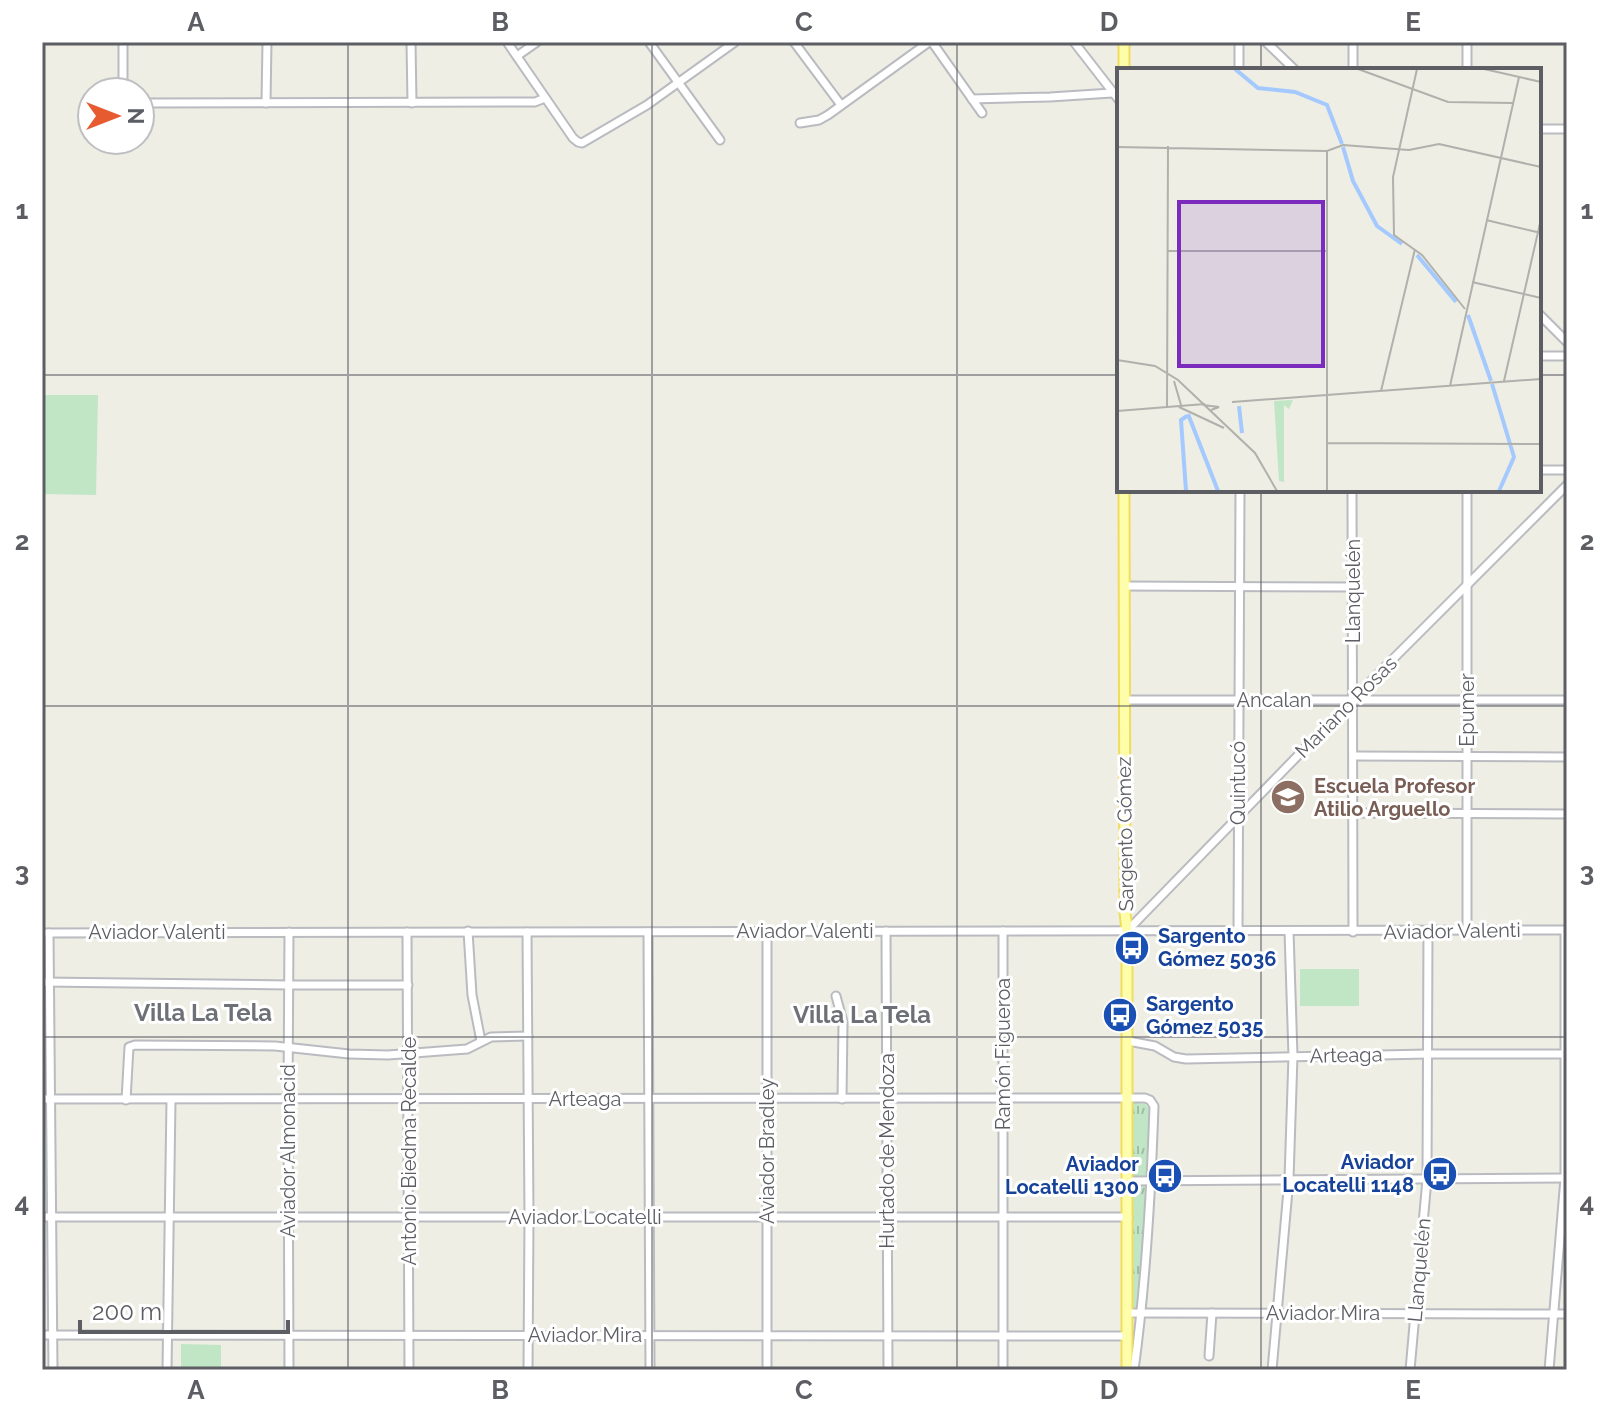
<svg xmlns="http://www.w3.org/2000/svg" width="1609" height="1412" viewBox="0 0 1609 1412" font-family="Raleway,sans-serif">
	<defs>
		<pattern id="park-tufts" width="24" height="20" patternUnits="userSpaceOnUse" patternTransform="scale(2)"><rect width="24" height="20" fill="#c1e6c6"/><path d="M3 7l-1-3M5 7V3M7 7l1-3M15 17l-1-3M17 17v-4M19 17l1-3" fill="none" stroke="#a0bea4"/></pattern>
	</defs>
	<rect width="100%" height="100%" fill="#eeeee4"/>
	<g fill="url(#park-tufts)">
		<polygon points="1133,1101 1145,1104 1150,1109 1149,1177 1132,1176"/>
		<polygon points="1147,1184 1138,1310 1131,1308 1131,1186"/>
	</g>
	<g fill="#c1e6c6">
		<polygon points="42,395 98,395 96,495 42,494"/>
		<rect x="1300" y="969" width="59" height="37"/>
		<polygon points="181,1344 221,1345 221,1370 181,1370"/>
	</g>
	<g fill="none" stroke-linecap="round" stroke-linejoin="round">
		<g stroke="#b9bbc0" stroke-width="11">
			<g id="minor">
				<polyline points="411,42 412,103"/>
				<polyline points="507,42 573,138 578,142 582,143 647,105 735,42"/>
				<polyline points="649,42 720,140"/>
				<polyline points="794,42 841,105"/>
				<polyline points="932,42 982,113"/>
				<polyline points="1074,42 1119,100"/>
				<polyline points="1239,42 1239,70"/>
				<polyline points="1266,42 1295,70"/>
				<polyline points="1353,42 1353,70"/>
				<polyline points="1467,42 1467,70"/>
				<polyline points="517,56 537,42"/>
				<polyline points="123,92 123,42"/>
				<polyline points="972,99 1050,97 1112,93"/>
				<polyline points="140,103 535,102 545,98"/>
				<polyline points="266,103 267,42"/>
				<polyline points="800,123 819,120 828,115 929,42"/>
				<polyline points="1539,129 1567,129"/>
				<polyline points="1539,314 1567,342"/>
				<polyline points="1539,356 1567,356"/>
				<polyline points="1539,470 1567,470"/>
				<polyline points="1352,490 1353,932"/>
				<polyline points="1467,490 1467,929"/>
				<polyline points="1124,586 1352,587"/>
				<polyline points="1124,700 1567,700"/>
				<polyline points="1354,756 1567,757"/>
				<polyline points="1353,813 1567,814"/>
				<polyline points="468,931 472,995 481,1041"/>
				<polyline points="886,931 888,1370"/>
				<polyline points="1003,931 1003,1370"/>
				<polyline points="1127,931 1353,699 1567,485"/>
				<polyline points="407,932 409,1370"/>
				<polyline points="527,932 529,1217 528,1370"/>
				<polyline points="648,932 650,1370"/>
				<polyline points="1238,932 1240,490"/>
				<polyline points="42,933 1567,930"/>
				<polyline points="49,933 53,1370"/>
				<polyline points="42,982 289,985 408,985"/>
				<polyline points="836,996 843,1022 842,1099"/>
				<polyline points="1128,1041 1155,1046 1174,1057 1186,1059 1428,1054 1567,1054"/>
				<path d="M 42,1099 L 1145,1098 L 1150,1100 L 1154,1106 C 1151,1194 1146,1283 1134,1370"/>
				<polyline points="126,1100 129,1047 135,1045 275,1046 349,1054 388,1055 467,1049 491,1037 528,1036"/>
				<polyline points="1128,1181 1567,1178"/>
				<polyline points="42,1217 1128,1217"/>
				<polyline points="1127,1313 1567,1314"/>
				<polyline points="42,1335 1127,1336"/>
				<polyline points="1209,1356 1212,1313"/>
				<polyline points="167,1370 171,1100"/>
				<polyline points="289,1370 288,1099 289,932"/>
				<polyline points="767,1370 767,931"/>
				<polyline points="1272,1370 1289,1179 1293,1056 1289,931"/>
				<polyline points="1410,1370 1427,1179 1428,930"/>
				<polyline points="1549,1370 1565,1178 1565,930"/>
			</g>
		</g>
		<g stroke="#f0dd5c" stroke-width="13">
			<g id="major">
				<polyline points="1124,42 1124,70"/>
				<polyline points="1124,490 1125,912 1127,931 1127,1370"/>
			</g>
		</g>
		<use href="#minor" stroke="#fff" stroke-width="7"/>
		<use href="#major" stroke="#fefda9" stroke-width="9"/>
	</g>
	<path fill="none" stroke="#5c5e64" stroke-width="2" stroke-opacity="0.55" d="M 348,42 L 348,1370M 652,42 L 652,1370M 957,42 L 957,1370M 1261,42 L 1261,70M 42,375 L 1119,375M 1539,375 L 1567,375M 1261,490 L 1261,1370M 42,706 L 1567,706M 42,1037 L 1567,1037"/>
	<defs>
		<g id="school-disc" transform="scale(1.8)"><circle r="9.5" fill="#8d6e63" stroke="#fff"/><path d="M0-5L7-2L0 1L-7-2ZM-4 1L0 2.5L4 1V4Q0 6-4 4Z" fill="#fff"/></g>
		<g id="bus-disc" transform="scale(1.8)"><circle r="9.5" fill="#1a4fb4" stroke="#fff"/><path d="M-5-6H5V4H4V6H2V4H-2V6H-4V4H-5ZM-3.5-4V0h7V-4ZM-3.5 1.2v1.5H-2V1.2ZM2 1.2v1.5H3.5V1.2Z" fill="#fff"/></g>
	</defs>
	<g fill-rule="evenodd">
		<use href="#school-disc" x="1288" y="797"/>
		<use href="#bus-disc" x="1132" y="948"/>
		<use href="#bus-disc" x="1120" y="1015"/>
		<use href="#bus-disc" x="1440" y="1174"/>
		<use href="#bus-disc" x="1165" y="1176"/>
	</g>
	<g text-anchor="middle" stroke-width="6" stroke-linejoin="round" paint-order="stroke">
		<g font-size="20" fill="#5c5e64" stroke="#fff">
			<text transform="translate(1353 591) rotate(-90)" y="7">Llanquelén</text>
			<text x="1274" y="707">Ancalan</text>
			<text transform="translate(1346 707) rotate(-45)" y="7">Mariano Rosas</text>
			<text transform="translate(1467 710) rotate(-90)" y="7">Epumer</text>
			<text transform="translate(1238 783) rotate(-90)" y="7">Quintucó</text>
			<text transform="translate(1125 834) rotate(-91)" y="7">Sargento Gómez</text>
			<text x="805" y="938">Aviador Valenti</text>
			<text transform="translate(1452 931) rotate(-1)" y="7">Aviador Valenti</text>
			<text x="157" y="939">Aviador Valenti</text>
			<text transform="translate(1003 1054) rotate(-90)" y="7">Ramón Figueroa</text>
			<text transform="translate(1346 1055) rotate(-1)" y="7">Arteaga</text>
			<text x="585" y="1106">Arteaga</text>
			<text transform="translate(288 1151) rotate(-90)" y="7">Aviador Almonacid</text>
			<text transform="translate(409 1151) rotate(-90)" y="7">Antonio Biedma Recalde</text>
			<text transform="translate(767 1151) rotate(-90)" y="7">Aviador Bradley</text>
			<text transform="translate(887 1151) rotate(-90)" y="7">Hurtado de Mendoza</text>
			<text x="585" y="1224">Aviador Locatelli</text>
			<text transform="translate(1419 1270) rotate(-85)" y="7">Llanquelén</text>
			<text x="1323" y="1320">Aviador Mira</text>
			<text x="585" y="1342">Aviador Mira</text>
		</g>
		<g font-size="20" font-weight="bold" fill="#785e54" stroke="#fff" text-anchor="start">
			<text x="1314" y="793">Escuela Profesor<tspan x="1314" dy="23">Atilio Arguello</tspan></text>
		</g>
		<g font-size="20" font-weight="bold" fill="#164399" stroke="#fff" text-anchor="start">
			<text x="1158" y="943">Sargento<tspan x="1158" dy="23">Gómez 5036</tspan></text>
			<text x="1146" y="1011">Sargento<tspan x="1146" dy="23">Gómez 5035</tspan></text>
			<text x="1414" y="1169" text-anchor="end">Aviador<tspan x="1414" dy="23">Locatelli 1148</tspan></text>
			<text x="1139" y="1171" text-anchor="end">Aviador<tspan x="1139" dy="23">Locatelli 1300</tspan></text>
		</g>
		<g font-size="24" font-weight="bold" fill="#6d7076" stroke="#fff">
			<text x="203" y="1021">Villa La Tela</text>
			<text x="862" y="1023">Villa La Tela</text>
		</g>
	</g>
	<g transform="translate(1117 68)">
		<rect width="424" height="424" fill="#eeeee4"/>
		<path d="M 176,332 L 172,341 L 167,337 L 167,414 L 162,413 L 157,333 Z" fill="#c1e6c6"/>
		<path fill="none" stroke="#a4c9fe" stroke-width="4" d="M 118,1 L 141,20 L 178,24 L 210,37 L 225,76M 226,79 L 236,113 L 260,158 L 285,176M 300,187 L 339,234M 351,247 L 374,313M 375,316 L 397,389 L 382,423M 122,338 L 125,365M 71,346 L 101,423M 69,423 L 64,352 L 70,348"/>
		<path fill="none" stroke="#b0b0ad" stroke-width="2" d="M 241,1 L 331,34 L 396,35M 300,1 L 276,109 L 277,167 L 305,187 L 348,241M 367,1 L 424,14M 0,79 L 210,83 L 226,77 L 292,82 L 322,76 L 424,99M 210,83 L 210,423M 369,152 L 424,165M 51,183 L 210,183M 355,214 L 424,230M 0,292 L 38,298 L 61,312 L 138,385 L 160,423M 57,313 L 64,337M 387,313 L 424,151M 333,318 L 402,9M 264,323 L 298,181M 115,334 L 424,311M 86,337 L 102,339 L 94,342M 62,339 L 107,360M 50,340 L 51,78M 0,343 L 88,336M 210,375 L 424,376"/>
		<path fill="#7b2cbf" fill-opacity="0.15" stroke="#7b2cbf" stroke-width="4" d="M 62,134 L 206,134 L 206,298 L 62,298 Z"/>
		<rect width="424" height="424" fill="none" stroke="#5c5e64" stroke-width="4"/>
	</g>
	<rect width="1609" height="1412" fill="none" stroke="#ffffff" stroke-width="88"/>
	<g transform="translate(116 116) rotate(90)"><circle r="38" fill="#ffffff" stroke="#bebfc1" stroke-width="2"/>
	<path d="M0-6L14 30L0 20L-14 30Z" fill="#e75b31"/>
	<text y="-12" font-size="22" font-weight="bold" text-anchor="middle" fill="#5c5e64">N</text>
	</g>
	<path d="M80 1320v12h208v-12" fill="none" stroke="#5c5e64" stroke-width="4"/>
	<text x="92" y="1320" font-size="24" fill="#5c5e64" stroke="#ffffff" stroke-width="6" paint-order="stroke">200 m</text>
	<rect x="44" y="44" width="1521" height="1324" fill="none" stroke="#5c5e64" stroke-width="3"/>
	<g font-size="26" text-anchor="middle" font-weight="bold" fill="#5c5e64">
		<text x="196" y="31">A</text>
		<text x="500" y="31">B</text>
		<text x="804" y="31">C</text>
		<text x="1109" y="31">D</text>
		<text x="1413" y="31">E</text>
		<text x="22" y="219">1</text>
		<text x="1587" y="219">1</text>
		<text x="22" y="550">2</text>
		<text x="1587" y="550">2</text>
		<text x="22" y="881">3</text>
		<text x="1587" y="881">3</text>
		<text x="22" y="1212">4</text>
		<text x="1587" y="1212">4</text>
		<text x="196" y="1399">A</text>
		<text x="500" y="1399">B</text>
		<text x="804" y="1399">C</text>
		<text x="1109" y="1399">D</text>
		<text x="1413" y="1399">E</text>
	</g>
</svg>
